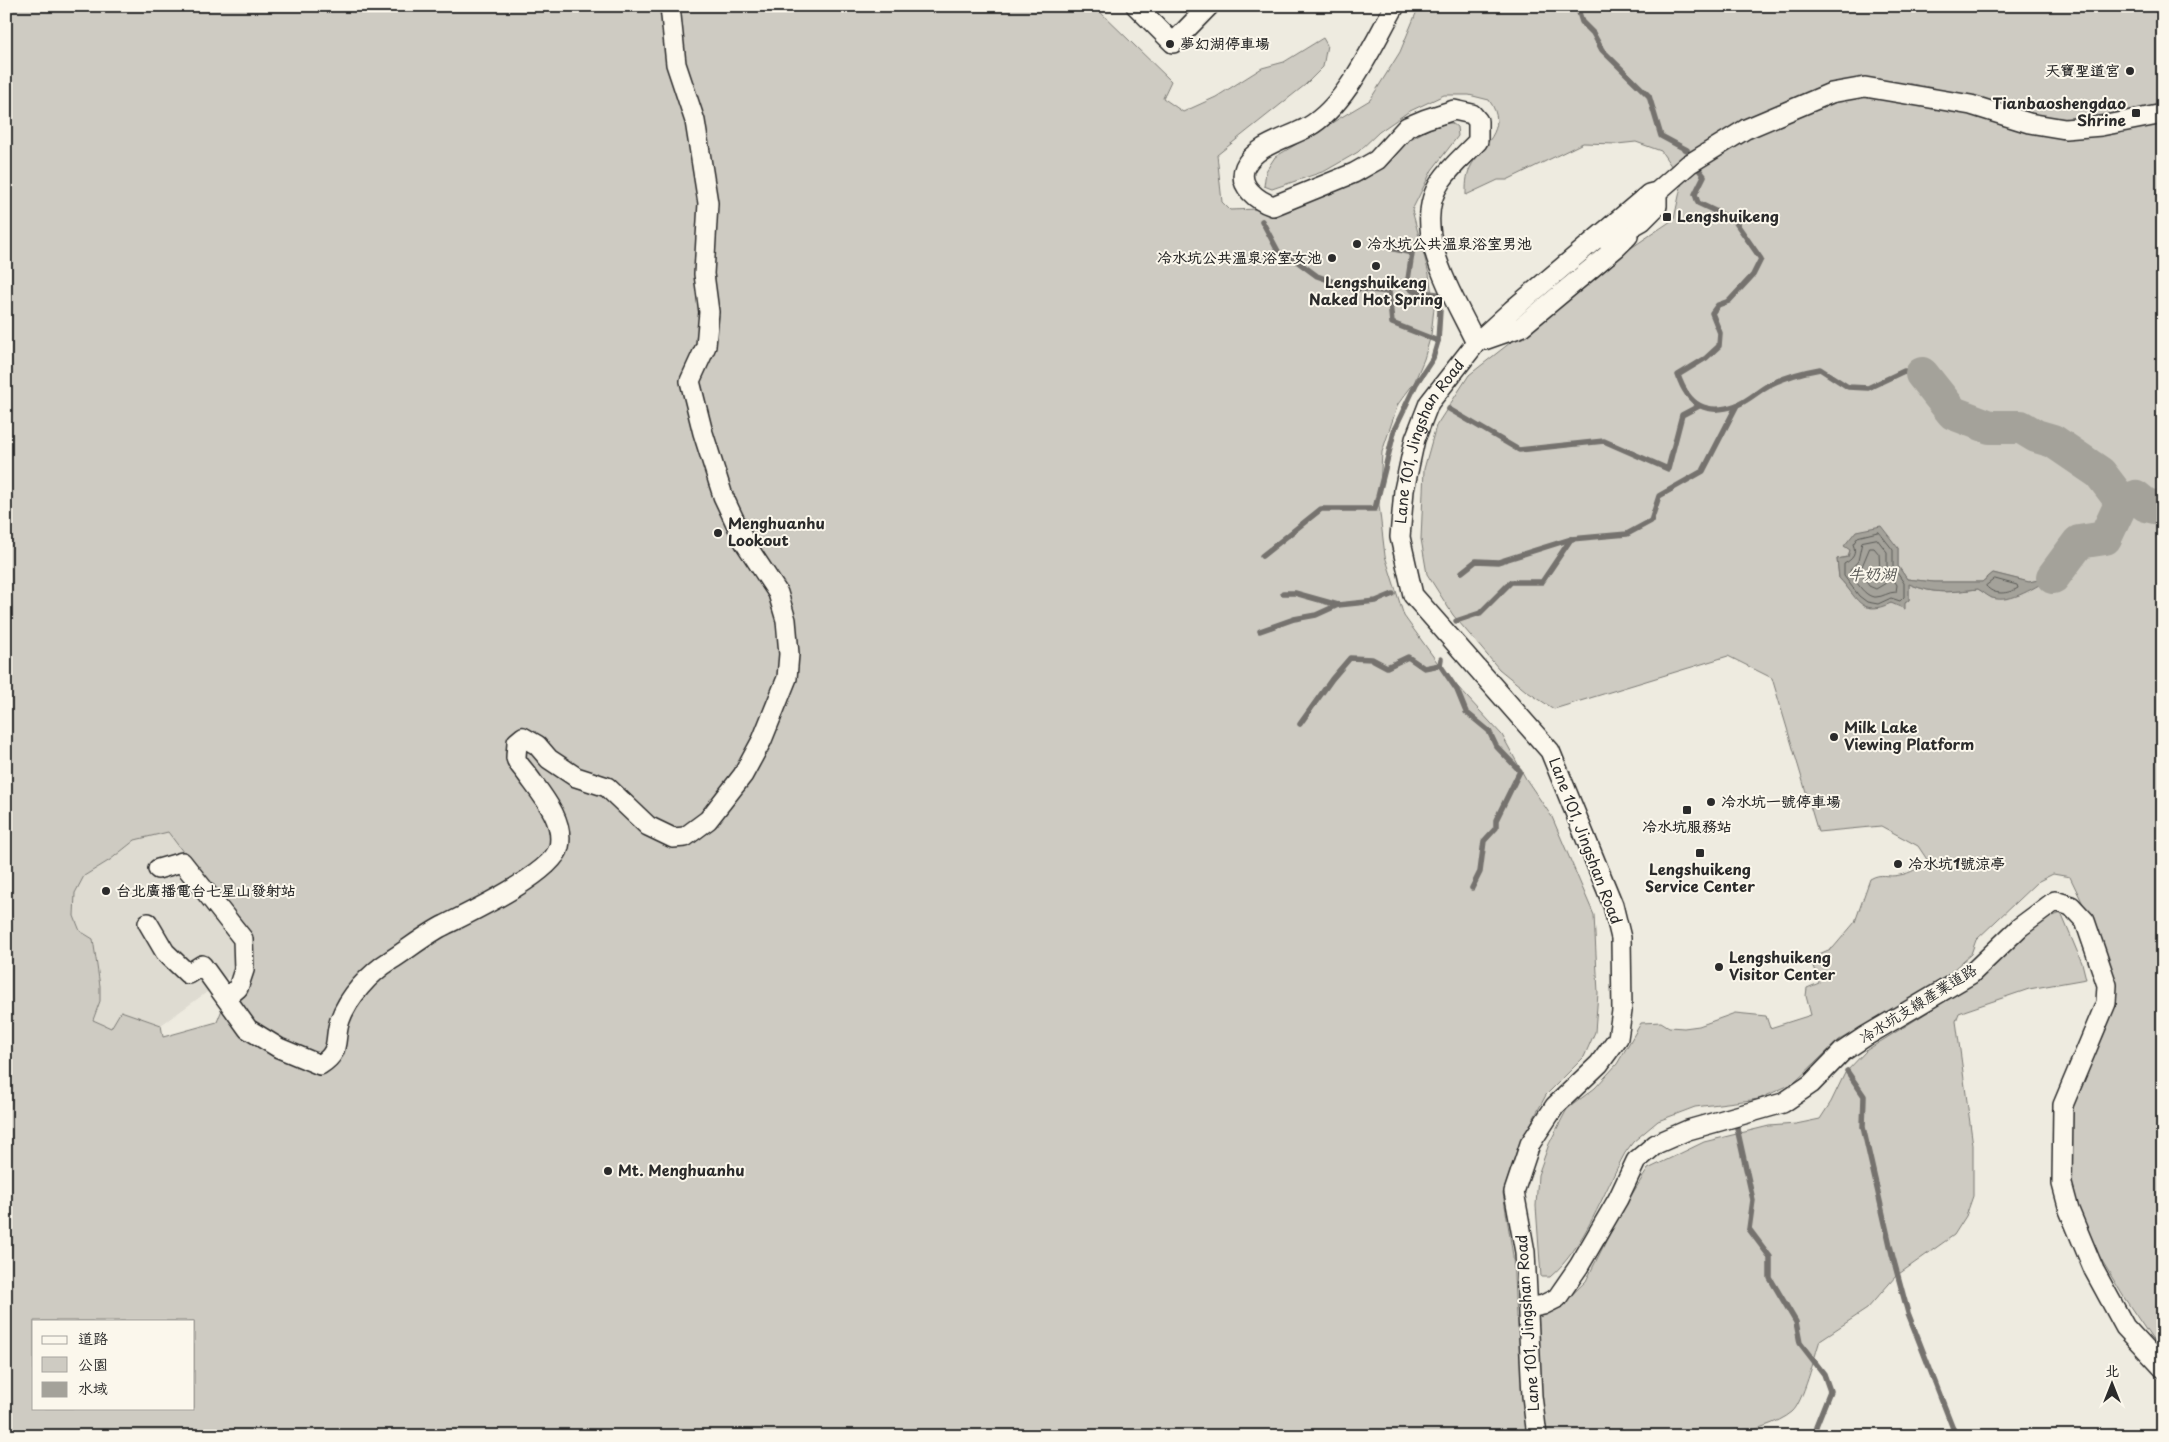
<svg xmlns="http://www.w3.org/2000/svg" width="2169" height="1442" viewBox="0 0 2169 1442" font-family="'Playpen Sans','LXGW WenKai TC',sans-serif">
	<rect width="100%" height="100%" fill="#eeebe0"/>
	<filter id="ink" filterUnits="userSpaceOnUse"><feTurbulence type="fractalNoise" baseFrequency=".02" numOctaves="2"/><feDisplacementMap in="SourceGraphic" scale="10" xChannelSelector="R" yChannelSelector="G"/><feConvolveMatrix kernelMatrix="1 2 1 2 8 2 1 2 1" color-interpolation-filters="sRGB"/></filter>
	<g filter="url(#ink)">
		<polygon fill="#dedbd1" points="168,832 253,945 252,970 238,970 161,1025 121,1011 112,1028 93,1021 100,1001 100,986 93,939 80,931 74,916 75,893 84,876 110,860 135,840"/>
		<g fill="#cecbc2" stroke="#7c7b76" fill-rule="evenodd">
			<path d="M 6,6 L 1094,6 L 1171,81 L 1163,98 L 1183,112 L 1216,97 L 1262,68 L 1284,62 L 1323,38 L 1327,45 L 1323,67 L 1305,85 L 1217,155 L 1222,202 L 1230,210 L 1258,209 L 1328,194 L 1362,181 L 1388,164 L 1407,141 L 1429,129 L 1447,123 L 1452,123 L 1457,127 L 1458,136 L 1432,170 L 1412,210 L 1429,274 L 1434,308 L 1431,335 L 1424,359 L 1414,383 L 1398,404 L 1382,452 L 1379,505 L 1385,556 L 1404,616 L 1445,673 L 1502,735 L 1526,779 L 1552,817 L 1594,915 L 1598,993 L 1595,1032 L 1584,1057 L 1546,1095 L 1518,1148 L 1503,1193 L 1513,1256 L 1516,1318 L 1556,1310 L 1586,1281 L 1620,1213 L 1648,1169 L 1704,1142 L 1769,1126 L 1796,1124 L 1820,1119 L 1831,1102 L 1845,1073 L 1867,1050 L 1928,1012 L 1978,977 L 2037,922 L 2061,913 L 2082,963 L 2086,979 L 2029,989 L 1967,1010 L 1959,1013 L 1956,1021 L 1973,1145 L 1973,1196 L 1966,1216 L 1954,1235 L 1896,1276 L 1867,1309 L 1820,1340 C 1815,1355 1803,1403 1792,1412 C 1778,1424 1751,1430 1734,1436 L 6,1436 ZM 168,832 L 253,945 L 252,970 L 238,970 L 217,1022 L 163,1037 L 161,1025 L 121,1011 L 111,1028 L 93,1020 L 100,1001 L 100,986 L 93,939 L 80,931 L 74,916 L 75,893 L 84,876 L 110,860 L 135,840 ZM 34,1321 L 194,1321 L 194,1408 L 34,1408 Z"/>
			<path d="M 1419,6 L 2163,6 L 2163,1355 L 2125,1299 L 2092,1244 L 2072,1195 L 2072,1097 L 2109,967 L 2084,906 L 2070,877 L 2053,874 L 2037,882 L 1976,940 L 1971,954 L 1946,976 L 1906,1003 L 1839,1040 L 1794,1083 L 1759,1099 L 1695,1107 L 1658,1121 L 1633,1142 L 1625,1153 C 1603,1193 1585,1247 1550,1277 L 1541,1277 L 1536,1206 L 1538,1175 L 1549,1144 L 1567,1109 L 1595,1088 L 1617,1064 L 1641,1023 L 1661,1022 L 1669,1027 L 1684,1028 L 1699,1026 L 1735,1013 L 1766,1016 L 1770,1028 L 1811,1015 L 1806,996 L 1807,988 L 1819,983 L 1810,958 L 1833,948 L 1855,922 L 1870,879 C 1882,872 1887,878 1900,875 C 1911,873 1919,868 1928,861 L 1918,846 L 1881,826 L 1818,832 L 1772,678 L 1728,656 L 1554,709 L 1526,691 L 1499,669 L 1453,615 L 1427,574 L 1421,539 L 1424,469 L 1436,426 L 1469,375 L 1631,248 L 1674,219 L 1682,182 L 1661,151 L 1636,142 L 1617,144 L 1583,143 L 1507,180 L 1498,180 L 1466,195 C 1466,186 1466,176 1470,168 C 1481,144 1511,131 1489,100 L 1469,95 L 1444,95 L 1408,112 L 1379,132 L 1358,152 L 1325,171 L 1272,189 L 1264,186 L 1266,171 L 1275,157 L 1370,100 L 1400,52 ZM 1898,548 L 1898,566 L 1907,579 L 1934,582 L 1982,582 L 1993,573 L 2029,582 L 2050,578 L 1992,598 L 1978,589 C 1950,592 1935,595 1909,584 L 1909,600 L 1905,603 L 1891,603 L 1866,607 C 1855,599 1849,588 1839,578 L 1837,559 L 1848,557 L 1850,550 Z"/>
		</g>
		<path fill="#a4a29a" stroke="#74726e" d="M 1881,526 L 1898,548 L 1898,566 L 1907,579 L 1934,582 L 1982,582 L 1993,573 L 2029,582 L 2053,577 C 2036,586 2012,604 1992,598 C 1987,596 1982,591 1978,589 C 1950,592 1936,595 1909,584 L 1909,600 L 1905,603 L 1905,609 L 1891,603 C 1860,618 1857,596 1839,578 L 1837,559 L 1848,557 L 1850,550 L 1844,546 L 1856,531 Z"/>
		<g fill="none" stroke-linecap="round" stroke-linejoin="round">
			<g stroke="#5b5b57" stroke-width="1">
				<path d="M 1879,532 L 1893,550 L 1893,567 L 1904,583 L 1904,597 L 1900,601 L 1891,598 L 1878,604 L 1867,602 L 1859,596 L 1844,576 L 1844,564 C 1853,559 1857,554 1853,544 L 1858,537 Z"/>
				<path d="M 1877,539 L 1887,552 L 1887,569 L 1897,585 L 1896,592 C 1888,592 1883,597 1876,597 C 1865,598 1855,580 1850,572 L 1851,569 L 1858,561 L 1862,542 Z"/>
				<polygon points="1870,548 1874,548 1879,554 1880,571 1886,583 1876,589 1869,586 1860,572"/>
				<path d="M 1995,579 L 2017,585 L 2018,588 C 2008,594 1994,596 1986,586 Z"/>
			</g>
			<g stroke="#74726e" stroke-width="5.5">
				<polyline points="1577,6 1582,22 1593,33 1602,50 1649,96 1661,136 1687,150"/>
				<path d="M 1700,171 L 1704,176 L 1695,194 L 1698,203 L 1734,220 L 1761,259 L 1753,275 L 1729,301 L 1718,305 L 1712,313 L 1720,333 L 1719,346 L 1706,358 L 1678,375 C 1688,405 1706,416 1737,405 C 1748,401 1758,391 1769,385 C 1785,377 1803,372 1820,369 L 1848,387 L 1868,388 L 1904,371 L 1922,374"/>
				<polyline points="1262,221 1279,253 1294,259 1317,276 1351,288 1389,292 1392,323 1438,341"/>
				<polyline points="1449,409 1519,450 1604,441 1668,469 1682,415 1699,406"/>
				<polyline points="1262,556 1321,509 1375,509 1395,428 1416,384 1433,358 1438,341 1440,310 1437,294 1413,291 1407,286 1412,253 1390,248"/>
				<polyline points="1462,572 1476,561 1498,562 1571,539 1627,534 1651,521 1659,496 1703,471 1737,405"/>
				<polyline points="1283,593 1295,593 1338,605"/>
				<polyline points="1456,621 1480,613 1511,582 1542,582 1571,539"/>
				<polyline points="1260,631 1294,619 1316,615 1338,605 1376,601 1393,594"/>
				<polyline points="1441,659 1440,665 1457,690 1466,712 1489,731 1496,746 1520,771 1496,820 1496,828 1484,841 1480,872 1472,888"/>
				<polyline points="1300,724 1332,679 1350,658 1372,659 1387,667 1408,657 1424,668 1440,665"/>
				<polyline points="1847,1071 1864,1096 1863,1127 1892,1254 1908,1313 1956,1436"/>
				<polyline points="1737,1128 1753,1200 1749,1229 1770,1257 1770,1278 1796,1322 1800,1343 1824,1374 1830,1391 1816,1426 1816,1436"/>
			</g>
			<g stroke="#a4a29a" stroke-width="34">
				<polyline points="1922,374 1953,413 1990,427 2021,427 2036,436 2053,441 2100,473 2122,502"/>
				<polyline points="2053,577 2079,542 2105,538 2122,502 2136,497 2146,505 2163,509"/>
			</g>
			<g stroke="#2b2b2b" stroke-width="22">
				<g id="minor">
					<polyline points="1136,6 1173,43 1209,6"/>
					<path d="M 1395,6 C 1373,44 1347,105 1308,127 C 1289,138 1255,145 1245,167 C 1237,186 1258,201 1273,206 L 1354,173 L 1377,160 L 1407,127 L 1426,119 L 1454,110 L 1472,114 L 1478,121 L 1478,141 C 1466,154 1451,166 1441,181 C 1408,228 1455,298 1476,343"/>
					<polyline points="1607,241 1642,221 1657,206 1657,192"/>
					<polyline points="1484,340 1521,327 1617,247 1628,236"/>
					<polyline points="158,869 182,862 243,939 244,970 238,988 226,998"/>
					<path d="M 148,923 L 165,952 L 188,974 L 202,965 L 248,1029 L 279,1048 L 320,1065 C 342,1051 333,1041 340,1020 C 348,997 370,973 391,960 C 407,950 428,933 445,925 C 469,913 553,873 559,847 C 565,820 541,794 526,773 C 523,769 517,763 516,758 C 516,753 517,747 517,742 L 523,737 L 537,745 L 549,759 L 576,777 L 607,787 L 648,826 L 673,838 L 685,837 L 708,820 L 743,775 L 762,740 L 787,678 L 789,654 L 786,620 L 778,593 L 745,543 L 723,496 L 703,433 L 690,381 L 706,346 L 709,312 L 704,274 L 708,203 L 695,121 L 676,64 L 670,6"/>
					<polyline points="1529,1308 1543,1305 1557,1298 1579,1266 1618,1199 1636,1161 1656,1144 1688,1130 1783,1103 1811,1084 1842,1052 1866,1036 1971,974 2020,927 2055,901 2071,906 2085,921 2107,985 2106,1003 2063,1105 2062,1184 2069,1210 2094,1270 2125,1327 2163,1368"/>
					<path id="s1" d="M 1537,1436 L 1532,1396 L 1525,1252 L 1514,1192 L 1530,1144 L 1555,1106 L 1599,1064 L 1618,1038 L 1622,1011 L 1621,938 L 1613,905 L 1550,751 L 1413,595 L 1400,537 L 1404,490 L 1415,439 L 1429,403 L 1476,343 L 1512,310 L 1649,194 L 1657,192 L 1689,164 L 1746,129 L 1831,93 L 1865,87 L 1971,105 L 2029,123 L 2065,129 L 2101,126 L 2163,114"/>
				</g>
			</g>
			<use href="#minor" stroke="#fbf7ec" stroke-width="19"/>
		</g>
	</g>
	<g fill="#2b2b2b" stroke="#fbf7ec" stroke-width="2">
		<circle cx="1170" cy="44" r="5"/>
		<circle cx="2130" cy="71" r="5"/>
		<rect x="2131" y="108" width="10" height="10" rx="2.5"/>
		<rect x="1662" y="212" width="10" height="10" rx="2.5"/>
		<circle cx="1357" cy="244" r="5"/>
		<circle cx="1332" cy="258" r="5"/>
		<circle cx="1376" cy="266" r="5"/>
		<circle cx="718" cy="533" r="5"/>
		<circle cx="1834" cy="737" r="5"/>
		<circle cx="1711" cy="802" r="5"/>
		<rect x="1682" y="805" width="10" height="10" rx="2.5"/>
		<rect x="1695" y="848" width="10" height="10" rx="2.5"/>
		<circle cx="1898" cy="864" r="5"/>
		<circle cx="106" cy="891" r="5"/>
		<circle cx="1719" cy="967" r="5"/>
		<circle cx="608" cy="1171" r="5"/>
	</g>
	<g text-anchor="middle" stroke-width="4" stroke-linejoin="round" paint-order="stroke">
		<g font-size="15" font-weight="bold" fill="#2b2b2b" stroke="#fbf7ec" text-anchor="start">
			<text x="1180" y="49">夢幻湖停車場</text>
			<text x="2120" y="76" text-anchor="end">天寶聖道宮</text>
			<text x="2126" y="109" text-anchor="end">Tianbaoshengdao<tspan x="2126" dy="17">Shrine</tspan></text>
			<text x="1677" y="222">Lengshuikeng</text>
			<text x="1367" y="249">冷水坑公共溫泉浴室男池</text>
			<text x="1322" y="263" text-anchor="end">冷水坑公共溫泉浴室女池</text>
			<text x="1376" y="288" text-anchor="middle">Lengshuikeng<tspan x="1376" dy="17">Naked Hot Spring</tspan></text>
			<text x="728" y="529">Menghuanhu<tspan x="728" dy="17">Lookout</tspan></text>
			<text x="1844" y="733">Milk Lake<tspan x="1844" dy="17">Viewing Platform</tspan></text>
			<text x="1721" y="807">冷水坑一號停車場</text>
			<text x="1687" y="832" text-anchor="middle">冷水坑服務站</text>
			<text x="1908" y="869">冷水坑1號涼亭</text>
			<text x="1700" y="875" text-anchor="middle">Lengshuikeng<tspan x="1700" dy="17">Service Center</tspan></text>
			<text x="116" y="896">台北廣播電台七星山發射站</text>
			<text x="1729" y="963">Lengshuikeng<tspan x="1729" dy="17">Visitor Center</tspan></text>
			<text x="618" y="1176">Mt. Menghuanhu</text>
		</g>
		<g font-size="15" fill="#2b2b2b" stroke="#fbf7ec">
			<text dy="5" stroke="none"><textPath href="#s1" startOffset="1104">Lane 101, Jingshan Road</textPath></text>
			<text transform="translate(1585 841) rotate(69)" y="5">Lane 101, Jingshan Road</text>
			<text transform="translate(1918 1004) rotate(-32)" y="5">冷水坑支線產業道路</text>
			<text transform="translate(1528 1323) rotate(-94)" y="5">Lane 101, Jingshan Road</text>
		</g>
		<g font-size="16" font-style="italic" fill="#555552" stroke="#fbf7ec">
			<text x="1872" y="580">牛奶湖</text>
		</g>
	</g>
	<rect width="2169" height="1442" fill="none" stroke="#fbf7ec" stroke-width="25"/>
	<rect x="12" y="12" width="2144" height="1417" fill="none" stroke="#2b2b2b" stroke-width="2" filter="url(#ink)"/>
	<rect x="32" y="1320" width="162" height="90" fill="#fbf7ec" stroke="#a8a59f"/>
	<rect x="42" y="1336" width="25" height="8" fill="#fbf7ec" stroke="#a8a59f"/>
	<text x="78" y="1344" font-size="15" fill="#2b2b2b">道路</text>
	<rect x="42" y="1357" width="25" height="15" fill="#cecbc2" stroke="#a8a59f"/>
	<text x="78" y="1370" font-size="15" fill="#2b2b2b">公園</text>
	<rect x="42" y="1382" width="25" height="15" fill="#a4a29a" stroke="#a8a59f"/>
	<text x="78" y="1394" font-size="15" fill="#2b2b2b">水域</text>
	<g transform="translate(2112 1384)" stroke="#fbf7ec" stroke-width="4" paint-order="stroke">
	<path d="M0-4L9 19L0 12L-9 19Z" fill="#2b2b2b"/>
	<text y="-8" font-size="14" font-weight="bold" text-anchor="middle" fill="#2b2b2b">北</text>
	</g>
</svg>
